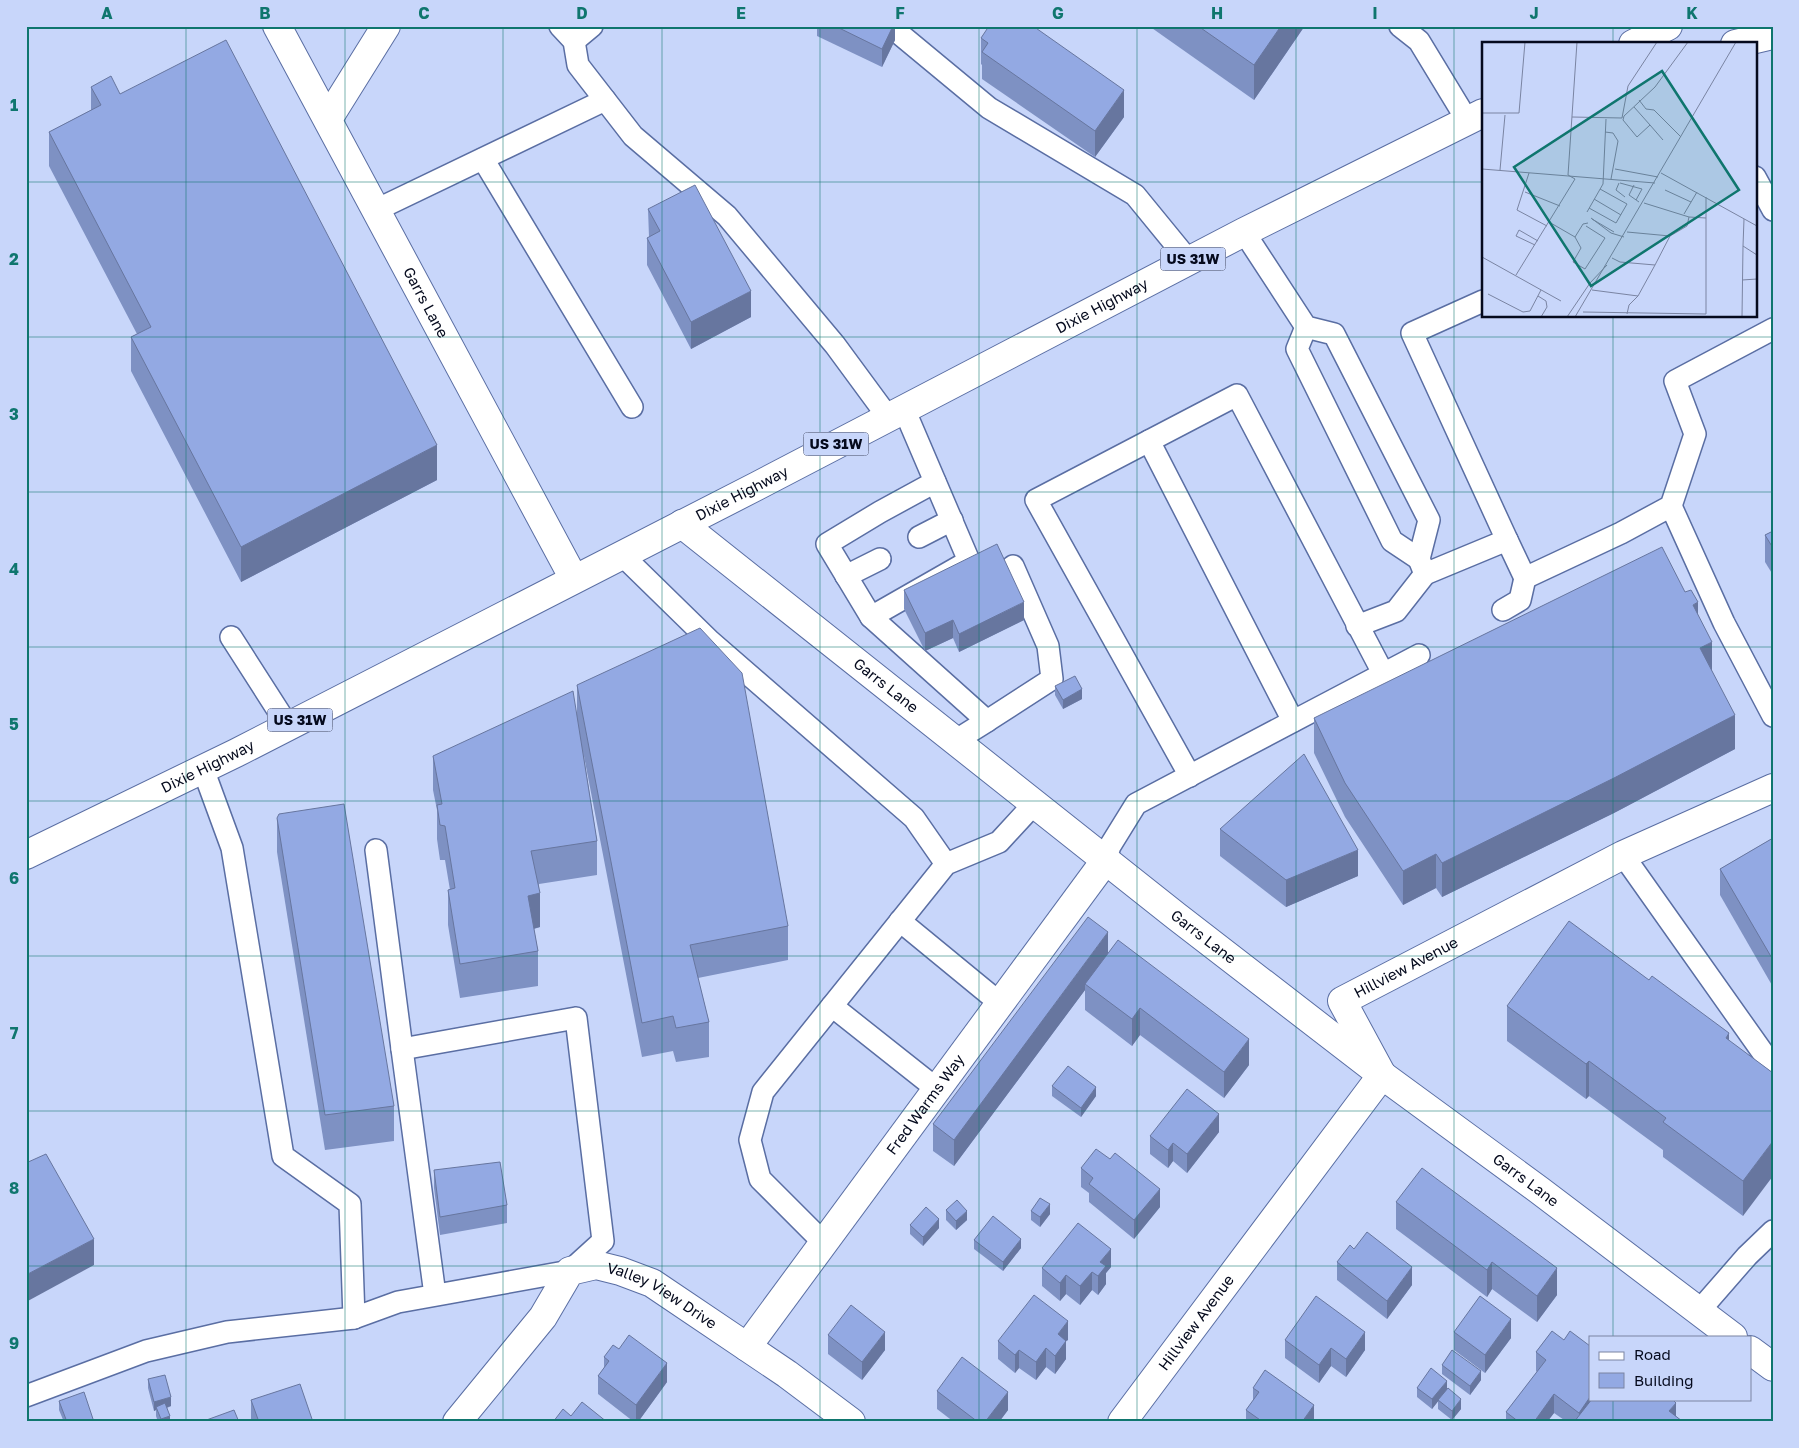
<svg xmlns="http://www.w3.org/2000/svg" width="1799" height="1448" viewBox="0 0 1799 1448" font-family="'Golos Text',sans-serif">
	<rect width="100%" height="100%" fill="#c8d6fa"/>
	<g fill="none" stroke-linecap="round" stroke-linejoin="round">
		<g stroke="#5a6ea3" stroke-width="24">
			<g id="service">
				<polyline points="560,26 574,41 578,65 633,136 727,216 835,345 888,417"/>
				<polyline points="890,26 989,108 1135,195 1189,261"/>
				<polyline points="1400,26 1419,41 1467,120"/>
				<polyline points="574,41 592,26"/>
				<polyline points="483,159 632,407"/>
				<polyline points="1755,177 1773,210"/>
				<polyline points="376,210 605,100"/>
				<polyline points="1244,232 1306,327 1334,334 1429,520 1419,559 1425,574"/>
				<polyline points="1483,301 1412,333 1507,540"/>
				<polyline points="1306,327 1297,349 1392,541 1419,559"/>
				<polyline points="1149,441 1293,721"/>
				<polyline points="935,482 880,512 827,544 871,617 987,721 955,741"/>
				<polyline points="1671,506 1724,623 1773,716"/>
				<polyline points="919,537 952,520"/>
				<polyline points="622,555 710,641 914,818 946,864"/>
				<polyline points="846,576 880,559"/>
				<polyline points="1503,610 1520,600 1525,578"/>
				<polyline points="871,617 969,561 904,409"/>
				<polyline points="1357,626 1396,611 1425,574 1507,540 1525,578 1621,533 1671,506 1695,434 1675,381 1773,329"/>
				<polyline points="231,637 288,726"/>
				<polyline points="987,721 1052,679 1048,646 1013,566"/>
				<polyline points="203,769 232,848 283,1156 350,1204 354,1318"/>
				<polyline points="1190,776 1036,500 1237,395 1383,673"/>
				<polyline points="376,850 402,1049"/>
				<polyline points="1623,855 1773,1067"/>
				<polyline points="1105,861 1110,846 1136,804 1419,655"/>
				<polyline points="900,921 1001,1004"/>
				<polyline points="832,1006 938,1090"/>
				<polyline points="824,1243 760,1179 750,1140 763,1092 946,864 999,842 1034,804"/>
				<polyline points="1699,1311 1747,1256 1773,1231"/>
				<polyline points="26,1396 146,1351 227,1332 354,1318 398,1302 570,1271 603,1241 576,1018 402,1049 435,1295"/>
			</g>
		</g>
		<g stroke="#5a6ea3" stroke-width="30">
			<g id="minor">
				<path id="s1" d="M 277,26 L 574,579"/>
				<polyline points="328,119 386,26"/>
				<path id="s2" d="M 682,524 L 1176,916 L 1382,1075 L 1539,1190 L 1733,1337"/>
				<path id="s3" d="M 747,1347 L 1105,861"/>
				<polyline points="1750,1350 1773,1367"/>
				<path id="s4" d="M 457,1422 L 543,1317 L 570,1271 L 596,1265 L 620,1271 L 652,1283 L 787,1374 L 851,1422"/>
				<path id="s5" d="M 1122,1422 L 1382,1075 L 1342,1001 L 1623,855 L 1773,788"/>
			</g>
		</g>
		<g stroke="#5a6ea3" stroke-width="30">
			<g id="primary">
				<polyline points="1633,44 1668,26"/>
				<path id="s6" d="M 26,855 L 236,753 L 757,486 L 1244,232 L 1483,113"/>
			</g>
		</g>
		<g stroke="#5a6ea3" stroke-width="30">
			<polyline id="motorway" points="1735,44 1773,35"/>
		</g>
		<use href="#service" stroke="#fff" stroke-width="21"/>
		<use href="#minor" stroke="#fff" stroke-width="28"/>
		<use href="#primary" stroke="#fff" stroke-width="28"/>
		<use href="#motorway" stroke="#fff" stroke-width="28"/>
	</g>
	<g fill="#7e91c3">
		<polygon points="817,26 895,26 895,40 882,67 817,36"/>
		<polygon points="1149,26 1304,26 1304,27 1254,100"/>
		<polygon points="981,38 1124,117 1095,157 982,79 982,65 981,64"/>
		<polygon points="91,87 120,94 437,480 241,582 131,371 131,337 137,334 49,166 49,132 91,110"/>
		<polygon points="648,209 751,317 691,349 647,265 647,238 649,237"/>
		<polygon points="1773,531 1773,575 1765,562 1765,535"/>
		<polygon points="904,590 1024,620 959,652 953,638 925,651 904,609"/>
		<polygon points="1685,592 1698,615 1712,671 1735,749 1614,813 1442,897 1436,888 1403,905 1345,817 1314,753 1314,718"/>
		<polygon points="577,685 788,926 788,960 698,978 709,1022 709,1057 676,1062 673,1051 642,1057 583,751 597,841 597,875 539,884 540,927 534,929 538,951 538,986 460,998 448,925 448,890 450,890 445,860 440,860 437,839 437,810 433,790 433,756 577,714"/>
		<polygon points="1055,686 1082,699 1063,709 1055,695"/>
		<polygon points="277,818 394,1106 394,1141 325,1150 277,852"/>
		<polygon points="1220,829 1358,876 1286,907 1220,856"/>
		<polygon points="1773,838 1773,987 1720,895 1720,869"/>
		<polygon points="1108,953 1249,1065 1224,1098 1140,1035 1132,1046 1085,1010 1085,990 954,1166 933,1151 933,1124"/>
		<polygon points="1507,1006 1729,1041 1773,1073 1743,1216 1663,1157 1663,1150 1589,1096 1586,1099 1507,1041"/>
		<polygon points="1052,1086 1096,1096 1081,1117 1052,1096"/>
		<polygon points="1219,1132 1187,1173 1173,1161 1168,1168 1150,1154 1150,1136"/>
		<polygon points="1081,1168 1160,1207 1134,1239 1089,1202 1089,1193 1081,1187"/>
		<polygon points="434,1170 507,1205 507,1223 440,1235 434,1188"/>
		<polygon points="1396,1202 1557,1295 1537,1322 1492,1289 1487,1297 1396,1229"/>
		<polygon points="946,1210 967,1220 956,1230 946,1220"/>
		<polygon points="1031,1211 1050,1214 1040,1227 1031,1220"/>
		<polygon points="910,1225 939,1228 923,1246 910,1234"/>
		<polygon points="974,1240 1021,1248 1003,1271 974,1249"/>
		<polygon points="1337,1262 1412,1285 1387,1319 1337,1280"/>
		<polygon points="1111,1267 1106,1273 1106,1284 1098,1295 1092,1290 1080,1305 1066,1294 1060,1301 1042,1286 1042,1268"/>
		<polygon points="1552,1331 1590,1399 1676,1416 1682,1422 1567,1422 1554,1413 1547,1422 1506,1422 1506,1412 1537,1372 1536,1371 1536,1352"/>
		<polygon points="1454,1332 1511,1338 1485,1373 1454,1350"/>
		<polygon points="828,1335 885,1350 862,1380 828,1354"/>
		<polygon points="1068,1340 1066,1341 1066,1359 1055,1374 1046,1367 1036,1380 1019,1368 1015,1373 998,1359 998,1341"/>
		<polygon points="1285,1340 1365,1350 1346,1377 1331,1366 1319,1383 1285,1358"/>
		<polygon points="619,1349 667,1382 638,1422 634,1422 598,1394 598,1376 604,1368 604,1357"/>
		<polygon points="1442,1365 1481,1380 1470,1395 1442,1374"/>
		<polygon points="148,1379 171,1406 167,1408 170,1422 158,1422 156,1416 156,1410 154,1411 148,1388"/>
		<polygon points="1253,1388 1314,1422 1246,1422 1246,1410 1253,1401"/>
		<polygon points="1417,1388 1447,1389 1461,1409 1452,1420 1438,1409 1438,1401 1432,1409 1417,1397"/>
		<polygon points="937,1391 1008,1410 999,1422 954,1422 937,1409"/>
		<polygon points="251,1400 313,1422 252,1422 251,1419"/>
		<polygon points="59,1401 94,1422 64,1422 59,1410"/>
	</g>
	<g fill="#67769f">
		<polygon points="893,26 895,26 895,40 882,67 882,49"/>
		<polygon points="1281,26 1304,26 1304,27 1254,100 1254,65"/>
		<polygon points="1124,90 1124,117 1095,157 1095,131"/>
		<polygon points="751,291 751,317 691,349 691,322"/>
		<polygon points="437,445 437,480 241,582 241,547"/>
		<polygon points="1024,602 1024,620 959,652 959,634"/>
		<polygon points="1698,602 1698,636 1693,605"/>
		<polygon points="953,620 953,638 925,651 925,633"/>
		<polygon points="1712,642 1712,676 1700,648"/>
		<polygon points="1082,689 1082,699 1063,709 1063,700"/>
		<polygon points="1735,715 1735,749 1614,813 1442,897 1442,863"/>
		<polygon points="1358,850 1358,876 1286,907 1286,880"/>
		<polygon points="1436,854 1436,888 1403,905 1403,871"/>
		<polygon points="540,893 540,927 528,930 528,896"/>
		<polygon points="1108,932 1108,959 1085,984 1085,990 954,1166 954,1140"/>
		<polygon points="1140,1008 1140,1035 1132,1046 1132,1019"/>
		<polygon points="1729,1033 1729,1067 1726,1038"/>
		<polygon points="1249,1039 1249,1065 1224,1098 1224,1072"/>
		<polygon points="1589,1061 1589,1096 1586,1099 1586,1064"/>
		<polygon points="1096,1087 1096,1096 1081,1117 1081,1108"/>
		<polygon points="1219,1114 1219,1132 1187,1173 1187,1154"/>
		<polygon points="1773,1141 1773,1176 1743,1216 1743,1181"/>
		<polygon points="1173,1143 1173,1161 1168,1168 1168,1150"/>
		<polygon points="1160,1189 1160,1207 1134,1239 1134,1220"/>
		<polygon points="1050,1204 1050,1214 1040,1227 1040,1217"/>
		<polygon points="967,1211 967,1220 956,1230 956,1221"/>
		<polygon points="939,1219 939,1228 923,1246 923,1237"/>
		<polygon points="94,1239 94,1265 26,1302 26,1275"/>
		<polygon points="1021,1239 1021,1248 1003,1271 1003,1262"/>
		<polygon points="1111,1249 1111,1267 1106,1273 1106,1284 1098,1295 1098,1276 1100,1262"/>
		<polygon points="1492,1262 1492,1289 1487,1297 1487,1270"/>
		<polygon points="1412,1267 1412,1285 1387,1319 1387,1301"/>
		<polygon points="1557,1268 1557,1295 1537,1322 1537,1296"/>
		<polygon points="1092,1272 1092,1290 1080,1305 1080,1286"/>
		<polygon points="1066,1275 1066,1294 1060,1301 1060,1283"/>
		<polygon points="1511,1319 1511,1338 1485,1373 1485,1355"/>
		<polygon points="1068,1321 1068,1340 1066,1341 1066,1359 1055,1374 1055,1356 1058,1334"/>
		<polygon points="885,1332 885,1350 862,1380 862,1362"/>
		<polygon points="1365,1332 1365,1350 1346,1377 1346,1359"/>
		<polygon points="1046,1348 1046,1367 1036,1380 1036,1362"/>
		<polygon points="1331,1348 1331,1366 1319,1383 1319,1365"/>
		<polygon points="1019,1350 1019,1368 1015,1373 1015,1355"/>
		<polygon points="667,1363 667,1382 638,1422 636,1422 636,1405"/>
		<polygon points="1481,1371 1481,1380 1470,1395 1470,1386"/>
		<polygon points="1447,1381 1447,1390 1432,1409 1432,1399"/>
		<polygon points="1008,1392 1008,1410 999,1422 985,1422"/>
		<polygon points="1554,1394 1554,1413 1547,1422 1534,1422"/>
		<polygon points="171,1397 171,1406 157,1410 156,1407 156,1410 154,1411 154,1402"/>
		<polygon points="1590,1397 1590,1399 1603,1399 1579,1422 1579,1413"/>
		<polygon points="1461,1399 1461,1409 1452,1420 1452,1411"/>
		<polygon points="1676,1403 1676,1422 1669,1411"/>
		<polygon points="1314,1405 1314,1422 1302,1422"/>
		<polygon points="170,1416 170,1422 161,1422 161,1419"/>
	</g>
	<g fill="#93a9e3" stroke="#67769f">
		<polygon points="835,26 893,26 882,49"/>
		<polygon points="989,26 1033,26 1124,90 1095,131 982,52 988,43 981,38"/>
		<polygon points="1198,26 1281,26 1254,65"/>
		<polygon points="226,40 437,445 241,547 131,337 151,327 49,132 101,105 91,87 111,76 120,94"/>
		<polygon points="695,185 751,291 691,322 647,238 660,231 648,209"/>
		<polygon points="1773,531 1773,548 1765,535"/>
		<polygon points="997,544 1024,602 959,634 953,620 925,633 904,590"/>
		<polygon points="1662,547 1685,592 1691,590 1698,602 1693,605 1712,642 1700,648 1735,715 1614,778 1442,863 1436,854 1403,871 1345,783 1314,718"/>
		<polygon points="700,628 742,673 788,926 690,945 709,1022 676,1028 673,1016 642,1023 577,685"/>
		<polygon points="1075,676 1082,689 1063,700 1055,686"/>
		<polygon points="573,691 597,841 531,851 540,893 528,896 538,951 460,964 448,890 455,888 445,826 440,825 437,805 442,804 433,756"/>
		<polygon points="1304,754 1358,850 1286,880 1220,829"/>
		<polygon points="344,804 394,1106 325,1115 277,818 279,814"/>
		<polygon points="1773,838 1773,960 1720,869"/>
		<polygon points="1088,917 1108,932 954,1140 933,1124"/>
		<polygon points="1569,921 1649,980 1652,976 1729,1033 1726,1038 1773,1073 1773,1141 1743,1181 1663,1122 1666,1118 1589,1061 1586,1064 1507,1006"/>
		<polygon points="1118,940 1249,1039 1224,1072 1140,1008 1132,1019 1085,984"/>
		<polygon points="1068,1066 1096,1087 1081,1108 1052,1086"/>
		<polygon points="1187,1089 1219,1114 1187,1154 1173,1143 1168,1150 1150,1136"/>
		<polygon points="1096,1149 1110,1159 1115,1153 1160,1189 1134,1220 1089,1184 1093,1178 1081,1168"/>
		<polygon points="46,1154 94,1239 26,1275 26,1163"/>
		<polygon points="500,1162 507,1205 440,1217 434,1170"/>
		<polygon points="1422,1168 1557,1268 1537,1296 1492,1262 1487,1270 1396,1202"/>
		<polygon points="1040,1198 1050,1204 1040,1217 1031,1211"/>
		<polygon points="957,1200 967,1211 956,1221 946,1210"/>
		<polygon points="926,1207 939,1219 923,1237 910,1225"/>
		<polygon points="993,1216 1021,1239 1003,1262 974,1240"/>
		<polygon points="1078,1223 1111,1249 1100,1262 1106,1266 1098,1276 1092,1272 1080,1286 1066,1275 1060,1283 1042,1268"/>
		<polygon points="1367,1232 1412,1267 1387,1301 1337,1262 1350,1245 1354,1249"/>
		<polygon points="1034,1295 1068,1321 1058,1334 1066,1341 1055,1356 1046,1348 1036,1362 1019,1350 1015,1355 998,1341"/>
		<polygon points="1316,1296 1365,1332 1346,1359 1331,1348 1319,1365 1285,1340"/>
		<polygon points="1480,1296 1511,1319 1485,1355 1454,1332"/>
		<polygon points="851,1305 885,1332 862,1362 828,1335"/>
		<polygon points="1552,1331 1564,1340 1570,1331 1590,1346 1590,1397 1579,1413 1554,1394 1534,1422 1519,1422 1506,1412 1546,1360 1536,1352"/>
		<polygon points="629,1335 667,1363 636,1405 598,1376 609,1361 604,1357 613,1345 619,1349"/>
		<polygon points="1452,1350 1481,1371 1470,1386 1442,1365"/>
		<polygon points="962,1357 1008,1392 985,1422 978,1422 937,1391"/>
		<polygon points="1431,1368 1447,1381 1432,1399 1417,1388"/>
		<polygon points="1265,1370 1314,1405 1302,1422 1263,1422 1246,1410 1259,1392 1253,1388"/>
		<polygon points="165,1375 171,1397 154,1402 148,1379"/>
		<polygon points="300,1384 313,1422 259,1422 251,1400"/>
		<polygon points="1448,1388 1461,1399 1452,1411 1438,1400"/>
		<polygon points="84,1392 94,1422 67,1422 59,1401"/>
		<polygon points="1592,1399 1672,1399 1676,1403 1669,1411 1682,1421 1681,1422 1574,1422"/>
		<polygon points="582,1402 607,1422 553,1422 563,1409 571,1416"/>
		<polygon points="165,1403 170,1416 161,1419 156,1407"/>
		<polygon points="234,1410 239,1422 201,1422"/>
		<polygon points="26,1413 30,1422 26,1422"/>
	</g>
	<path fill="none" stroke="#0f766e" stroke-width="1" stroke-opacity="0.55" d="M 186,26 L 186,1422M 345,26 L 345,1422M 503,26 L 503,1422M 662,26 L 662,1422M 820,26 L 820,1422M 979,26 L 979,1422M 1137,26 L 1137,1422M 1296,26 L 1296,1422M 1454,26 L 1454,1422M 1613,26 L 1613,44M 26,182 L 1483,182M 1755,182 L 1773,182M 1613,316 L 1613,1337M 26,337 L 1773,337M 26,492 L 1773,492M 26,647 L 1773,647M 26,801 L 1773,801M 26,956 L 1773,956M 26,1111 L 1773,1111M 26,1266 L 1773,1266M 1613,1399 L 1613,1422"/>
	<g text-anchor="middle" stroke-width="4" stroke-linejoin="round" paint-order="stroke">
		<g fill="#c8d6fa" stroke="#40475f" stroke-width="1">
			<rect x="1160.5" y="247.5" width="65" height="23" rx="4"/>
			<rect x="803.5" y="432.5" width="65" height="23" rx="4"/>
			<rect x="267.5" y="708.5" width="65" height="23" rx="4"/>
		</g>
		<g font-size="14" font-weight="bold" fill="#050a1d">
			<text x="1193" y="264">US 31W</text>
			<text x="836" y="449">US 31W</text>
			<text x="300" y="725">US 31W</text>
		</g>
		<g font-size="15" fill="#050a1d" stroke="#c8d6fa">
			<text dy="5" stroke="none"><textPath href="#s1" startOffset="314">Garrs Lane</textPath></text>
			<text dy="5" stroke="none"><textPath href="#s6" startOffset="1208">Dixie Highway</textPath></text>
			<text dy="5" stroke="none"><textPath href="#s6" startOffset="802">Dixie Highway</textPath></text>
			<text dy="5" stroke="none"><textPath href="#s2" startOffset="260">Garrs Lane</textPath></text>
			<text dy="5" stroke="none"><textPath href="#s6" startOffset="202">Dixie Highway</textPath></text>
			<text dy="5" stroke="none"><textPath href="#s2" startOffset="665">Garrs Lane</textPath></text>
			<text dy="5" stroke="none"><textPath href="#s5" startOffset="590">Hillview Avenue</textPath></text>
			<text dy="5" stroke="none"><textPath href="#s3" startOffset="301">Fred Warms Way</textPath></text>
			<text dy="5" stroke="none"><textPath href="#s2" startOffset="1069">Garrs Lane</textPath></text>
			<text dy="5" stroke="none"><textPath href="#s4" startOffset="289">Valley View Drive</textPath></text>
			<text dy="5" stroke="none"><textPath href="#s5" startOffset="124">Hillview Avenue</textPath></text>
		</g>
	</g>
	<g transform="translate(1482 42)">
		<rect width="275" height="275" fill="#c8d6fa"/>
		<path fill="none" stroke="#7a84a2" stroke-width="1" d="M 157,58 L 164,67 L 172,68 L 199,95M 152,65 L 168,83 L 155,95 L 141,78 L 142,74 L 173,45 L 206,0M 0,71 L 37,71 L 43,0M 90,75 L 140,76 L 146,44 L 175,0M 168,83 L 181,98M 123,90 L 131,91 L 136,99 L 129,137M 0,127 L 173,141M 133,127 L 176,135M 18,128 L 23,73M 47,131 L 35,168 L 65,184M 179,131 L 275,184M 137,141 L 134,148 L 143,155M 138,141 L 160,147 L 154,158M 152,143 L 147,153 L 157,160M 183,148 L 209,160M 43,150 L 78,164M 112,157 L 139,173M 162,161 L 207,175 L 224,176M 107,166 L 134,181 L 145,162 L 118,147M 105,170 L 121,142 L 124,77M 202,172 L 215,150M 109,176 L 129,191 L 142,195M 110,177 L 132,190M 262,177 L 261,204 L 275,213M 67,180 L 93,195 L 99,206 L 91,220 L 103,227 L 123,196 L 104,184M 145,190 L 188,194M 93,195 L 101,182 L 106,181M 53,203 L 34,194 L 37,188 L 56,199M 0,215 L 79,259M 130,216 L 138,220 L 173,223 L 156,254 L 147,263 L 145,272M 173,223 L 188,194 L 205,184 L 207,175M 34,233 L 93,137 L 86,133 L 95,0M 260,238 L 275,237M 110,248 L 156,254M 6,252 L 41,270 L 48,269 L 59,248M 56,254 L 64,259 L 65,265 L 59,275M 101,270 L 224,272 L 224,155M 85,275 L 108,241 L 125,223M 93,275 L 254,0M 260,275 L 261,204"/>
		<path fill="#0f766e" fill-opacity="0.15" stroke="#0f766e" stroke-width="2.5" d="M 180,29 L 257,148 L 109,244 L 32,125 Z"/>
		<rect width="275" height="275" fill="none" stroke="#050a1d" stroke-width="2.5"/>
	</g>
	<rect width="1799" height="1448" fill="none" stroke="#c8d6fa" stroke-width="55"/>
	<rect x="1589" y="1336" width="162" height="65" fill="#c8d6fa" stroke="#7a84a2"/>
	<rect x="1599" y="1352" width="25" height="8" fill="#ffffff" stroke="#7a84a2"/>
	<text x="1634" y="1360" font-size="15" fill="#050a1d">Road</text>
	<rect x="1599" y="1373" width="25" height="15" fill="#93a9e3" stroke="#7a84a2"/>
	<text x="1634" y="1386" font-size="15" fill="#050a1d">Building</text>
	<rect x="28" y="28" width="1744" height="1392" fill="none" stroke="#0f766e" stroke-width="2"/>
	<g font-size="16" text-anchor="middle" font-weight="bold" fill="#0f766e">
		<text x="107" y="19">A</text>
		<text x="265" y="19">B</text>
		<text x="424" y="19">C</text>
		<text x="582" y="19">D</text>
		<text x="741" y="19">E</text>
		<text x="900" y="19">F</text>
		<text x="1058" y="19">G</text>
		<text x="1217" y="19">H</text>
		<text x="1375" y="19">I</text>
		<text x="1534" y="19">J</text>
		<text x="1692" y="19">K</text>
		<text x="14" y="111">1</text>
		<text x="14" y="265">2</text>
		<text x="14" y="420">3</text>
		<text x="14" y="575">4</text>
		<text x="14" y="730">5</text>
		<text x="14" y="884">6</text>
		<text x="14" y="1039">7</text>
		<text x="14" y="1194">8</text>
		<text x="14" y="1349">9</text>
	</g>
</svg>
